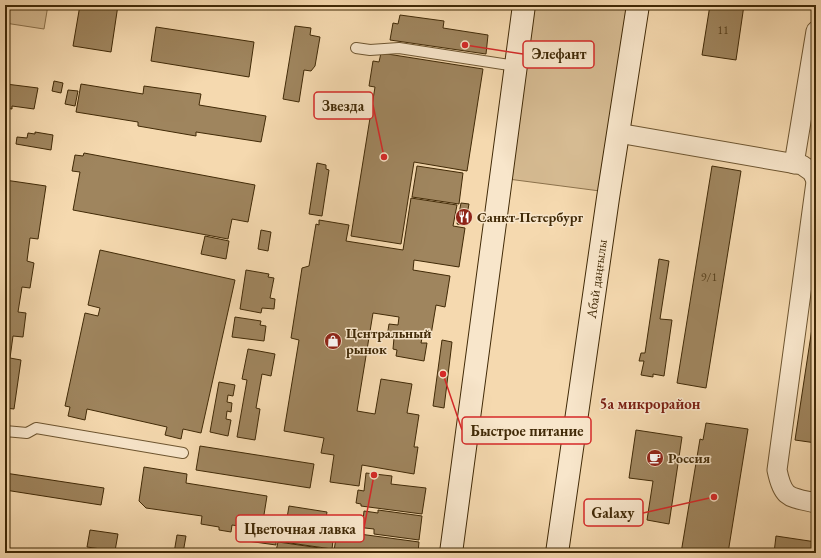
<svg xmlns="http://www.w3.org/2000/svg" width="821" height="558" viewBox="0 0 821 558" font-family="'EB Garamond',serif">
	<rect width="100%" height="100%" fill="#f5d9af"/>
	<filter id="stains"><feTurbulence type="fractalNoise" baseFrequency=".005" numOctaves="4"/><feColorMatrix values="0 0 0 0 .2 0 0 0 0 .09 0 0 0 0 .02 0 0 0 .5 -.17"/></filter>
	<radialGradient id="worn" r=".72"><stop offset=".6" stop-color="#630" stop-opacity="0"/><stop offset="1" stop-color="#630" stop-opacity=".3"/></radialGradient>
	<g fill="#d6bb92" stroke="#8c724c">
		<polygon points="5,5 48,5 44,29 5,23"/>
		<polygon points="534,5 629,5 600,191 508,179"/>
	</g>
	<g fill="#9f855e" stroke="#412a07">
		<polygon points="80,5 118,5 111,52 73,46"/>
		<polygon points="710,5 744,5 736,60 702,55"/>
		<polygon points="400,15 444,21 443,28 488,35 486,54 390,40 393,23 398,24"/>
		<polygon points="295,26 311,28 310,35 320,37 315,66 311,71 304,70 299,102 283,99"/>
		<polygon points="156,27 254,42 249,77 151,61"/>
		<polygon points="381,53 483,69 467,171 414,162 401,244 351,236 375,87 369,86 373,61 379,62"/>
		<polygon points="54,81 63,83 61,93 52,91"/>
		<polygon points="6,84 38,88 34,109 12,106 12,109 5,108"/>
		<polygon points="81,84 143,94 144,86 201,94 199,105 266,116 261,142 196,132 196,136 138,126 138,122 76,112"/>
		<polygon points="68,90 78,91 75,106 65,104"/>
		<polygon points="35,132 53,135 51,150 16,144 17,137 27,138 28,133 35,134"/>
		<polygon points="84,153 255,185 248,222 232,219 228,239 73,210 80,172 72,171 75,155 83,156"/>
		<polygon points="317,163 326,165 326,169 329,170 322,216 309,214"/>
		<polygon points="417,166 463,173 459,204 412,197"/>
		<polygon points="712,166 741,171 706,388 677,383"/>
		<polygon points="5,180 46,186 38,239 30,238 27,261 34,263 30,288 22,287 18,312 26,313 23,337 13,336 10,358 21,360 14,409 5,408"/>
		<polygon points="411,198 457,205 453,226 465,228 459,267 414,260 413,270 450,276 445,307 436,305 431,335 423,334 421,343 427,343 424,361 396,356 397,350 393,349 394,338 387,337 389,324 398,325 399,317 373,313 357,411 375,414 381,379 412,384 407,413 419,415 414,447 418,447 414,474 362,465 359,486 330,482 334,455 321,453 324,438 284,431 299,340 291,338 302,268 309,266 316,224 319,225 319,220 349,225 346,241 403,250"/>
		<polygon points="461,203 469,204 465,225 457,224"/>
		<polygon points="261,230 271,232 268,251 258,249"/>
		<polygon points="205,236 229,241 226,259 201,254"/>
		<polygon points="100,250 235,280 201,433 183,429 181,439 165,435 167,427 87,409 85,420 68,416 70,407 65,406 85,313 98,316 100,308 88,305"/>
		<polygon points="659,259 669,261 660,319 672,320 664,376 653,374 653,377 641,375 644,361 639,361 641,353 645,353"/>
		<polygon points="246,270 269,274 268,277 274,278 270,298 275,299 274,309 262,308 261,313 240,309"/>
		<polygon points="816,302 816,443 795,440"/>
		<polygon points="235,317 261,321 260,325 266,326 264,341 232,337"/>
		<polygon points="442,340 452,342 444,408 433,406"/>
		<polygon points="248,349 275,354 271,376 262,374 256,408 260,409 255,440 237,437 247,380 242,379"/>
		<polygon points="219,382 235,385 233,396 228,395 227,402 232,403 231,412 227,411 226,419 231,420 228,436 210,432"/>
		<polygon points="706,423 748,429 728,553 681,553 700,439 703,440"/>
		<polygon points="636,430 682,437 669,524 647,520 653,481 629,478"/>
		<polygon points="200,446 314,464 310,488 196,470"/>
		<polygon points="144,467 187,474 186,483 267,496 263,521 240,518 239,526 232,525 231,532 219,530 219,527 201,524 202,516 146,508 139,501"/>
		<polygon points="5,473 104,488 101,505 5,490"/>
		<polygon points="366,473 392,476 391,484 426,488 422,514 361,506 361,504 356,503 358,490 364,491"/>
		<polygon points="289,506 327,512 325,524 287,518"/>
		<polygon points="378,510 422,516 419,540 374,534 374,529 356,527 357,520 363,520 364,511 378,513"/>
		<polygon points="243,521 334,533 332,549 276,541 276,545 240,540"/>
		<polygon points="90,530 118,534 115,551 87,547"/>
		<polygon points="337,531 419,542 418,553 320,553 320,549 334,551"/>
		<polygon points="177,535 186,536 183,553 174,553"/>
		<polygon points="776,536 816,542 816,553 774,553"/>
		<polygon points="278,542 320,548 319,553 278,553 276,551"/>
	</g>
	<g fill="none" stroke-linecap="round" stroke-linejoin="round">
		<g stroke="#6e5631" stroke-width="12">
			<g id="service">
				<polyline points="356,48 370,50 399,48 516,66"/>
				<polyline points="5,431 27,433 36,428 183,453"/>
			</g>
		</g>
		<g stroke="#6e5631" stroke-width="21">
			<g id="minor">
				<polyline points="618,133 802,165 812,172 816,180"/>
				<polyline points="794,164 816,31"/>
				<path d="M 816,182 L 777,470 C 783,499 789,497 816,503"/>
			</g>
		</g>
		<g stroke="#412a07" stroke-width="24">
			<g id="secondary">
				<polyline points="451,553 524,5"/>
				<path id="s1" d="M 557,553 L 608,198 L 638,5"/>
			</g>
		</g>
		<use href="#service" stroke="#f8e6cb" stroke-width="10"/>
		<use href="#minor" stroke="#f8e6cb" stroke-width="19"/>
		<use href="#secondary" stroke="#f8e6cb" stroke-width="22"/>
	</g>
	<defs>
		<g id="restaurant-disc" transform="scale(0.9)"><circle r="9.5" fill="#8f2418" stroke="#f8e6cb"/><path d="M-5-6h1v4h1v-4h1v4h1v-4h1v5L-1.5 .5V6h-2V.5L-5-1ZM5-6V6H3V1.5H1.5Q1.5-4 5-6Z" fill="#fff"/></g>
		<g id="shop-disc" transform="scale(0.9)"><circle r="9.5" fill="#8f2418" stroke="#f8e6cb"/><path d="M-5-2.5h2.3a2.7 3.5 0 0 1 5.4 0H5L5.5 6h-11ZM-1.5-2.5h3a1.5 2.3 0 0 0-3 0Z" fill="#fff"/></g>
		<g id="cafe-disc" transform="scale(0.9)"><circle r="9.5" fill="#8f2418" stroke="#f8e6cb"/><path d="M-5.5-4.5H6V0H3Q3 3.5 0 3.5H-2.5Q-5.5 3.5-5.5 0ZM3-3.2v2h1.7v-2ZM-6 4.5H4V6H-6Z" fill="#fff"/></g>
	</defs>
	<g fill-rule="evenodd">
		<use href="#restaurant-disc" x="464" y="217"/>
		<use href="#shop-disc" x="333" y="341"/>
		<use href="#cafe-disc" x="655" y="458"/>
	</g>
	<g text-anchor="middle" stroke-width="3" stroke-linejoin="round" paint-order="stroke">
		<g font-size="12" fill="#58411d">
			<text x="723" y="34">11</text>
			<text x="709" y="281">9/1</text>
		</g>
		<g font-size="14" font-weight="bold" fill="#412a07" stroke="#f8e6cb" text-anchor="start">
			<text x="477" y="222">Санкт-Петербург</text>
			<text x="346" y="338">Центральный<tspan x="346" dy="16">рынок</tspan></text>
			<text x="668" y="463">Россия</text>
		</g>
		<g font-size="14" fill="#412a07" stroke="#f8e6cb">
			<text dy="5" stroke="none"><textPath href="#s1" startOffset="277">Абай даңғылы</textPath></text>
		</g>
		<g font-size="15" font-weight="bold" fill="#7a1f14" stroke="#f8e6cb">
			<text x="650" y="409">5а микрорайон</text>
		</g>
	</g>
	<path fill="none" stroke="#d62828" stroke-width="1.5" d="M465 45L523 54M384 157L373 105M443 374L462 430M714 497L643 513M374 475L364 528"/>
	<g fill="#d62828" stroke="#f8e6cb" stroke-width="1.5">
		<circle cx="465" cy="45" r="4"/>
		<circle cx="384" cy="157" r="4"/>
		<circle cx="443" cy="374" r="4"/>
		<circle cx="714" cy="497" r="4"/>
		<circle cx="374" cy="475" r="4"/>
	</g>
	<g fill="#f8e6cb" stroke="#d62828" stroke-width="1.5">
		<rect x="523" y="41" width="71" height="27" rx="4"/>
		<rect x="314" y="92" width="59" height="27" rx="4"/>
		<rect x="462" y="417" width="129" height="27" rx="4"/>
		<rect x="584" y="499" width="59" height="27" rx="4"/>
		<rect x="236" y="515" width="128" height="27" rx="4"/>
	</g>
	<g font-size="15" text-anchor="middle" font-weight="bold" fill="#412a07">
		<text x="559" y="59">Элефант</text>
		<text x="343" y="111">Звезда</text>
		<text x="527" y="436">Быстрое питание</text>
		<text x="613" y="518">Galaxy</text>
		<text x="300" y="534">Цветочная лавка</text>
	</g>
	<rect width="821" height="558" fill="none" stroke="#f5d9af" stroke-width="20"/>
	<rect x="6" y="6" width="809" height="546" fill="none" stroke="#412a07" stroke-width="2"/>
	<rect x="10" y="10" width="801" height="538" fill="none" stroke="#412a07"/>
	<rect width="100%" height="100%" filter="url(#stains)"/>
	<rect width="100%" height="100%" fill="url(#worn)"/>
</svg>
